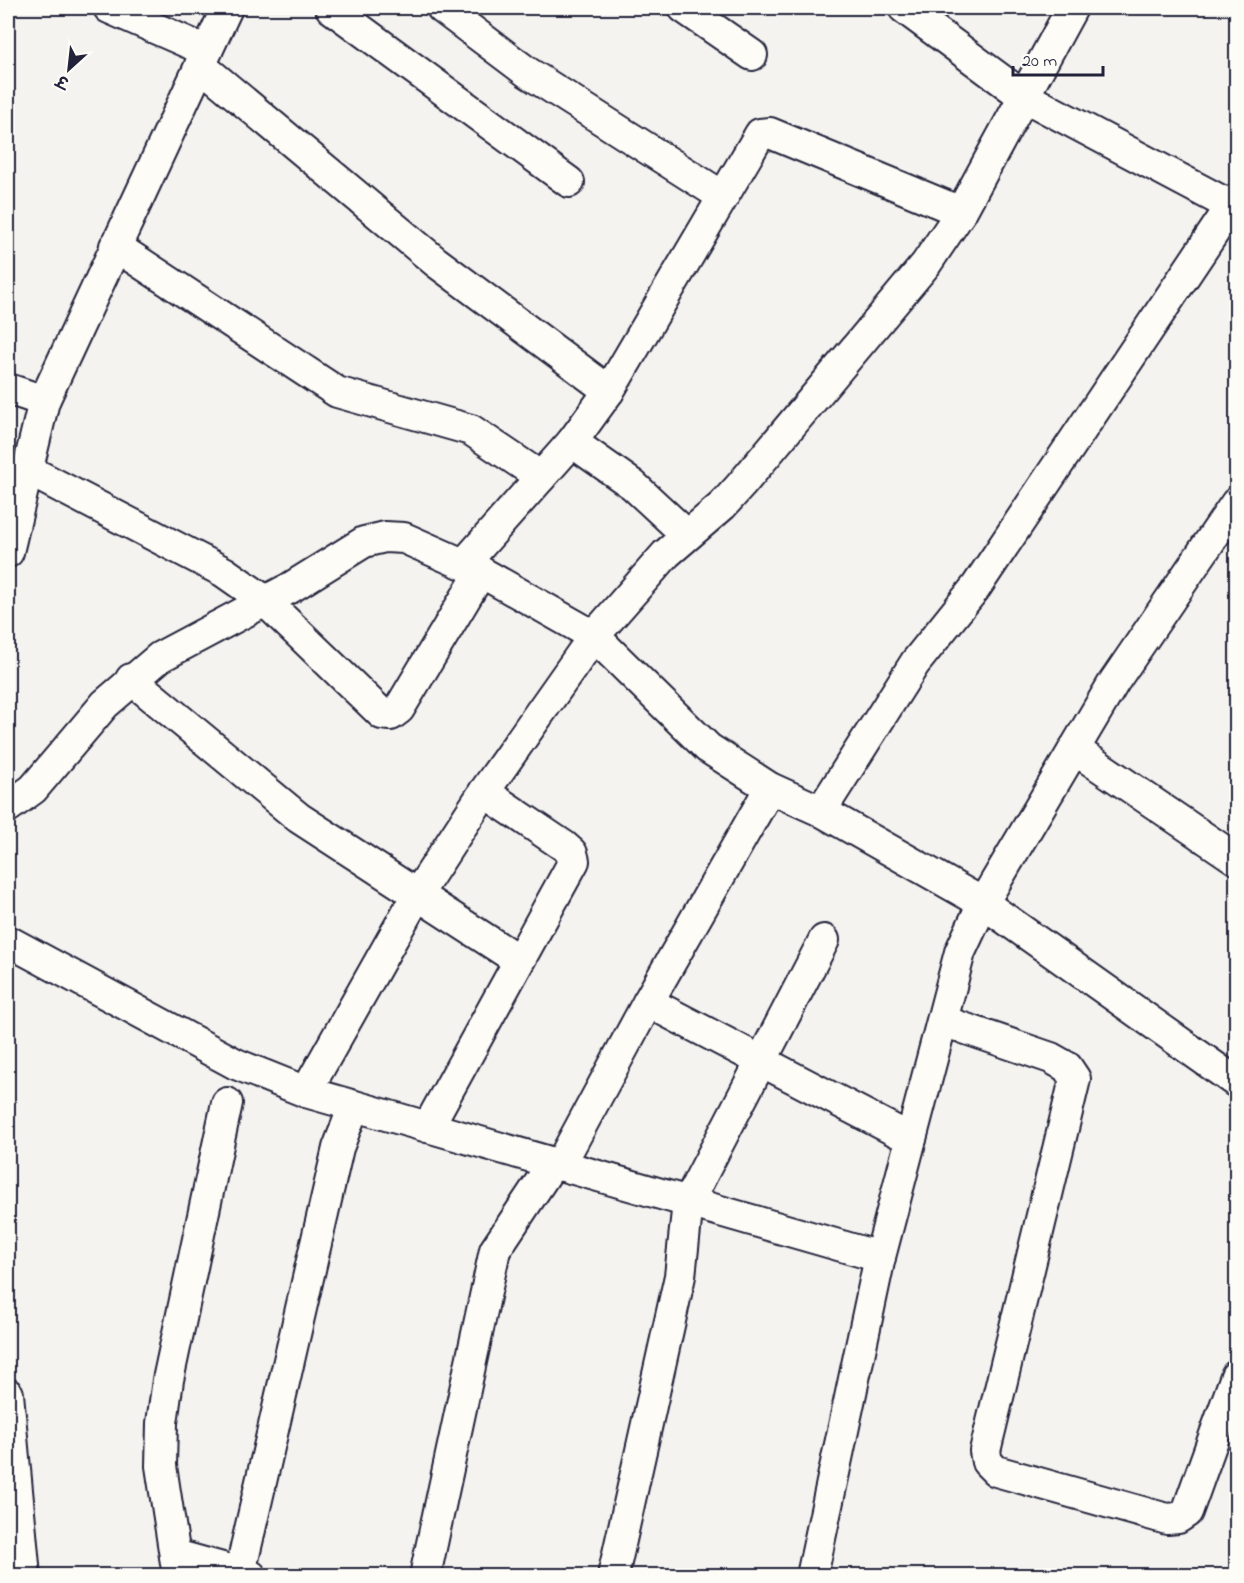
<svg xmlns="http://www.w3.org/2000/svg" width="1244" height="1583" viewBox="0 0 1244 1583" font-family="'Indie Flower','Playpen Sans Deva',sans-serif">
	<rect width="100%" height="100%" fill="#f4f3ef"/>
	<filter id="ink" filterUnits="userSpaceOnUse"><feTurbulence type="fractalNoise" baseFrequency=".0167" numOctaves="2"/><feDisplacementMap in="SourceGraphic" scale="12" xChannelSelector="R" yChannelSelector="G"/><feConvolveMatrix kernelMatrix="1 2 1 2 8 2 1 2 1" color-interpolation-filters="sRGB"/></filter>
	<g filter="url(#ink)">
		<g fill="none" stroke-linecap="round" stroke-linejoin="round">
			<g stroke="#22223b" stroke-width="34">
				<g id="minor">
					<polyline points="109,8 207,51"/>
					<polyline points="331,8 569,182"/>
					<polyline points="442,8 527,72 722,196"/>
					<polyline points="684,8 752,55"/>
					<polyline points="904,8 1023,96 1231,206"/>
					<polyline points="200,65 436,262 609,391"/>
					<polyline points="115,246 337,392 471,430 541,477"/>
					<polyline points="8,389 44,401"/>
					<polyline points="572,442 633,485 687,535"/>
					<polyline points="26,469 224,572 264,600 382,714 391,715 399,709 481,572"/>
					<polyline points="8,552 44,401 227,8"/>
					<polyline points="464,564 572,442 609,391 760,134 770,133 961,212"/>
					<polyline points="131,679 299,818 518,960"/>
					<polyline points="1074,749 1236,859"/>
					<polyline points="8,807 33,789 105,704 160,657 290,588 364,542 385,537 404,538 481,572 594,636 708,748 770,788 821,811 983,903 1114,682 1236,503"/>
					<polyline points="821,811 915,663 976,587 1236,199"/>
					<polyline points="8,941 236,1064 306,1092 880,1257"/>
					<polyline points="648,1002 911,1139"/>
					<polyline points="943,1021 1051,1058 1067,1067 1075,1079 985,1451 987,1462 996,1471 1167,1519 1178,1518 1187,1512 1236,1376"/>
					<polyline points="306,1092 417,895 484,792 594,636 666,554 723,505 741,485 926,264 961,212 1072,8"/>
					<polyline points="428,1127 574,861 572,853 564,846 484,792"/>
					<polyline points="8,1394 25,1576"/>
					<polyline points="175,1555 251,1576"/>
					<polyline points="240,1573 338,1148 354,1106"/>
					<polyline points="178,1576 161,1466 162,1423 168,1380 227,1103"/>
					<polyline points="425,1576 495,1250 551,1166 560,1165 648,1002 770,788"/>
					<polyline points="613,1576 680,1276 688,1202 824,940"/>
					<polyline points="812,1576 880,1257 960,952 983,903 1236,1082"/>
				</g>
			</g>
			<use href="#minor" stroke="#fdfcf7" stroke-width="30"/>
		</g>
	</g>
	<rect width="1244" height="1583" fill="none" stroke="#fdfcf7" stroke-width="30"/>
	<rect x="15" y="15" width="1214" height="1553" fill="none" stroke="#22223b" stroke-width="2" filter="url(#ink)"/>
	<g transform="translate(69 69) rotate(207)" stroke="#fdfcf7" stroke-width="4.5" paint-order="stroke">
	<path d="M0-4.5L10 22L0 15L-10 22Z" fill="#22223b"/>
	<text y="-9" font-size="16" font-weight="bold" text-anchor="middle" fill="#22223b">उ</text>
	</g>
	<path d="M1013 66v9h90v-9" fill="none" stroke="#22223b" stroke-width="3"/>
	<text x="1022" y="66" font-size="18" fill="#22223b" stroke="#fdfcf7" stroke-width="4.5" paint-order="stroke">20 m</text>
</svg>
